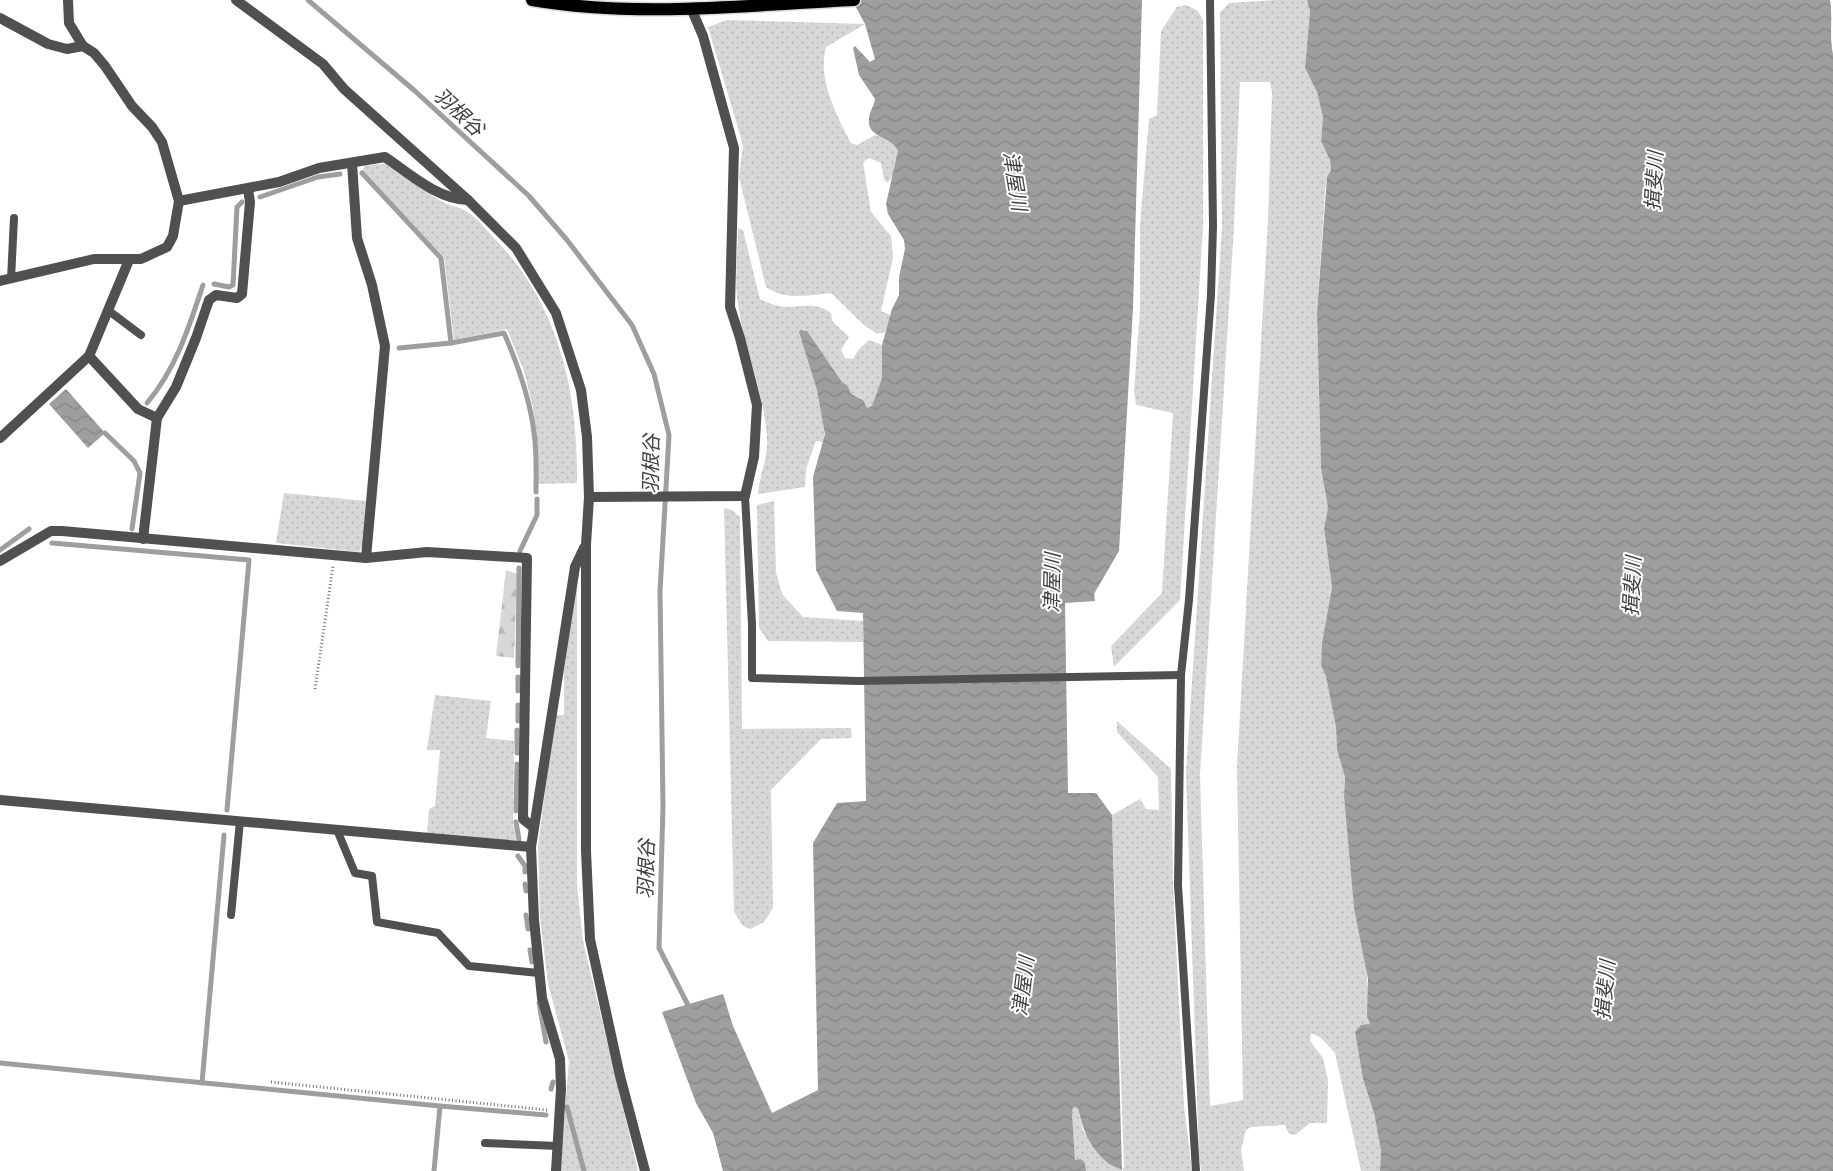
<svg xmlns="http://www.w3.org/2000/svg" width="1833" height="1171" viewBox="0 0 1833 1171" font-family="Jost,'Noto Sans JP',sans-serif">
	<defs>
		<pattern id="grass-dots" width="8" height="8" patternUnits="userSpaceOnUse" patternTransform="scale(1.25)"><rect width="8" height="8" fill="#d7d7d7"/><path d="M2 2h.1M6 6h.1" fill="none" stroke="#b7b7b7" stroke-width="1.8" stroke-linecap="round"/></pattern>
		<pattern id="forest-firs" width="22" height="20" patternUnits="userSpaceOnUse" patternTransform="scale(1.25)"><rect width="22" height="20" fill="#d7d7d7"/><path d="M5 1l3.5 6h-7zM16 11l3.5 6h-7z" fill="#b7b7b7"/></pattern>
		<pattern id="water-waves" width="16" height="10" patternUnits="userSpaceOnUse" patternTransform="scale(1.25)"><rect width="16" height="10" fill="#9e9e9e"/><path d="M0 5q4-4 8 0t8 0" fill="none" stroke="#868686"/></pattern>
	</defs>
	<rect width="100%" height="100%" fill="#fff"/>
	<g fill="url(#grass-dots)" fill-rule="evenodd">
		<path d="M 1274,0 L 1307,0 L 1310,11 L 1305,68 L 1317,92 L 1323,117 L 1321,141 L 1330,160 L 1331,170 L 1327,177 L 1325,192 L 1317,313 L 1321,468 L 1328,508 L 1324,528 L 1332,587 L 1322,643 L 1321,665 L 1326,677 L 1336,727 L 1337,750 L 1345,777 L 1344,797 L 1354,908 L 1366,964 L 1370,1024 L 1355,1032 L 1363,1079 L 1374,1113 L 1381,1151 L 1380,1171 L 1361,1171 L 1335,1053 L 1321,1038 L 1311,1033 L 1310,1041 L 1323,1058 L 1328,1080 L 1327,1123 L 1310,1123 L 1295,1135 L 1289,1134 L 1285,1125 L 1251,1127 L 1246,1130 L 1241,1150 L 1244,1171 L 1201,1171 L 1199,1154 L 1186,773 L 1222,227 L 1220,13 L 1229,3 ZM 1240,82 L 1270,82 L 1272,93 L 1268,220 L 1237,767 L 1243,1100 L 1210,1106 L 1200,775 L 1234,226 Z"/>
		<polygon points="1186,5 1198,11 1203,20 1203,226 1180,600 1114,667 1111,646 1162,593 1173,413 1136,405 1134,391 1140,309 1140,225 1149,119 1157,115 1161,31 1177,7"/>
		<path d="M 727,20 L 865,24 L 826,47 C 817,79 837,116 851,143 L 857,145 L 875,135 C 881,137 889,138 894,143 C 903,152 896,176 887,183 L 884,179 L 881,163 L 869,158 L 863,162 L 871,212 L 891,236 L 893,258 L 881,311 L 892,316 L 885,332 L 877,334 L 864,325 L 831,293 C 808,295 785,301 766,287 L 739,177 L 743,145 L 708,27 Z"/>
		<path d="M 388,163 C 406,175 423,190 441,201 C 450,206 461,207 469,213 C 479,220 488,232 496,240 C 560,307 578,393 577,483 L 538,484 L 533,408 L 524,371 L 507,329 L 454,340 L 444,257 L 363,171 L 364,166 Z"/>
		<path d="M 738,228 L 743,230 L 760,299 C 768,303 776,306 786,307 C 804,307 816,302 831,313 L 832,321 L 849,337 L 841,350 L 845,358 L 853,359 L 859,349 L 869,340 L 882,345 L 882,378 L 872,406 L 867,408 L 860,398 L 851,394 L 848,386 L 842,382 L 804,329 L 799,332 C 807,357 831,418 823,442 L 816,441 L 806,469 L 805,487 L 758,494 C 759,476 768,457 767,442 C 766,395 744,351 738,304 C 734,280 738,253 738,228 Z"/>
		<polygon points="284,493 366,501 363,545 359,552 276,543"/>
		<polygon points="774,501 776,572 782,594 803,617 863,621 863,642 768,641 759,628 757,505"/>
		<polygon points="724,508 732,510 740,517 742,729 851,728 852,738 821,739 771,790 773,908 764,922 751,929 743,926 734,912"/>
		<polygon points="577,579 577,885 583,941 638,1171 560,1171 569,1061 548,984 540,917 538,846 555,715 564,715 564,671"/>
		<polygon points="435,695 491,701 486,738 514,741 513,824 516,839 514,842 427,834 429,809 435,806 440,750 427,750"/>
		<polygon points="1117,721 1171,769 1173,884 1184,1106 1192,1171 1086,1171 1085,1163 1075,1161 1072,1112 1073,1107 1078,1108 1083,1131 1118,1167 1122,1170 1124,1167 1112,815 1140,799 1146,809 1159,810 1158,777 1117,732"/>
	</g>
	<polygon fill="url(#forest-firs)" points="506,570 517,574 514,658 496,656"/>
	<g fill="url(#water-waves)">
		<path d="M 852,0 L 1142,0 L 1133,308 L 1119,551 L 1094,594 L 1095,601 L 1065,603 L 1068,793 L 1096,793 L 1112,815 L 1122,1170 C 1118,1167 1113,1167 1108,1163 C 1090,1148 1083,1131 1078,1108 L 1073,1107 L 1072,1112 L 1075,1160 L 1081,1159 L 1085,1163 L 1086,1171 L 723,1171 L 713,1133 L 696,1103 L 662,1012 L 723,994 L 733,1026 L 772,1113 L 818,1090 L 813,843 L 837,803 L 866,801 L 863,613 L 837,611 L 816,570 L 813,477 L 825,434 L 817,390 L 799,332 L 801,330 L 807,331 L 842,382 L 848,386 L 851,394 L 863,400 L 867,408 L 872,406 L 882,378 L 882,345 L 892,309 L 899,295 L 899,277 L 905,249 L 904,240 L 888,214 L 886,204 L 898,151 C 892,135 866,139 869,118 C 870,111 874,106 875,99 L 859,75 L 853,48 L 855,46 L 870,62 L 875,59 L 865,24 Z"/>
		<path d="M 1307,0 L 1830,0 C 1833,18 1829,36 1833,54 L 1833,1171 L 1380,1171 L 1381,1151 L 1374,1113 L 1363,1079 L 1355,1032 L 1361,1025 L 1370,1024 L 1367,1016 L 1368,979 L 1354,908 L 1344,797 L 1345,777 L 1337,750 L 1336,727 L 1326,677 L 1321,665 L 1322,643 L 1332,587 L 1324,528 L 1328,508 L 1321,468 L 1317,313 L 1327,177 L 1331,170 L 1330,160 L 1321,141 L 1323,117 L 1317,92 L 1305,68 L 1310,11 Z"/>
		<polygon points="66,389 105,433 88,448 49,404"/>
	</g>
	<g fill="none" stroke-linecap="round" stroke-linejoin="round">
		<g stroke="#9e9e9e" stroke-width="5">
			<polyline points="308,0 415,91 529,196 567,240 632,325 654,374 669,435 660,591 663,806 659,948 690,1009"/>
			<path d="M 362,173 L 441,258 L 451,343 L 504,333 C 518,365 530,398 534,433 C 537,452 536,472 536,492"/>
			<polyline points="260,197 318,177 340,174"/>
			<polyline points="214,284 229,287 233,285 237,207 242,202"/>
			<polyline points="399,348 451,343"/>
			<path d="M 147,403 C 176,369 189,327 203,285"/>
			<polyline points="105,433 134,461 140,473 132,529"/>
			<polyline points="52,543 249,560 227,810"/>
			<polyline points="0,550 29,529"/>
			<polyline points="520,551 537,515 537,499"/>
			<polyline points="518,666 519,568"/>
			<polyline points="518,691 518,677"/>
			<polyline points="518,721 518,705"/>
			<polyline points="517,730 517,753"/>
			<polyline points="516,811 517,764"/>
			<polyline points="516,822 519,840"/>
			<polyline points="518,856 525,866 525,872"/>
			<polyline points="525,884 526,891"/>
			<polyline points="526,915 528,929"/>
			<polyline points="530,950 532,962"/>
			<polyline points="539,1003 546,1042"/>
			<polyline points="0,1063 440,1106 434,1171"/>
			<polyline points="202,1083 224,835"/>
			<polyline points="551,1089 553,1082"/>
			<polyline points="440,1106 546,1115"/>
			<polyline points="567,1107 584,1171"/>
		</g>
		<g stroke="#dbdbdb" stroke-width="15">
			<path id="primary" d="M 532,0 C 638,18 747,5 854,0"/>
		</g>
		<g stroke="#727272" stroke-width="3" stroke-dasharray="1 2.5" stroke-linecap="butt">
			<polyline points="315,689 333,566"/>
			<polyline points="271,1082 547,1110"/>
		</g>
		<g stroke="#505050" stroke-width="8">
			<polyline points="11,279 14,218"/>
			<polyline points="109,311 141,335"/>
			<polyline points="745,496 752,624 752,678 858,681 1181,675"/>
			<polyline points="337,830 355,873 372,876 377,922 438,933 469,966 539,973"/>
			<polyline points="231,915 240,821"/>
			<polyline points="485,1143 558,1146"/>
			<polyline points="1196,1171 1178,885 1181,675 1189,600 1211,295 1213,226 1210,0"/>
		</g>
		<g stroke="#505050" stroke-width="10">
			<polyline points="236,0 323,64 344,89 468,200 516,248 556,313 581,390 587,437 589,497 586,545 586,851 590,939 620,1076 645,1171"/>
			<polyline points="0,18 48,44 67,49 83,46"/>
			<polyline points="352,163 357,238 372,285 385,346 366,558"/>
			<path d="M 179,201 L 279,182 L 319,168 L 385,157 C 410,174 437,199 468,200"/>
			<polyline points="0,281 94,259 141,259 167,247 173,236 179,201 162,142 152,127 132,106 105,66 94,53 83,46 69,23 68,0"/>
			<polyline points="89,356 138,409 157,418"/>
			<polyline points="0,438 89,356 129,260"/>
			<polyline points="589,497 745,496 754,457 757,405 740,338 730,307 734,148 703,36 691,8"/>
			<polyline points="143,539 157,418 176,387 196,338 209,300 216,295 237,298 242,294 250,202 248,189"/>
			<polyline points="0,561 51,531 62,531 366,558 427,552 527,558 523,819 533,827"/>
			<polyline points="0,800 531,847"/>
			<polyline points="556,1171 561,1089 560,1059 542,998 534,920 531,847 575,567 584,548"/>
		</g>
		<use href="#primary" stroke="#000" stroke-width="12"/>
	</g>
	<g text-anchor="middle" stroke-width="4" stroke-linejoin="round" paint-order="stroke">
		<g font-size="20" font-style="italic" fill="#3f3f3f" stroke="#fff">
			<text transform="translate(459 112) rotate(43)" y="7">羽根谷</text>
			<text transform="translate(1015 181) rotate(81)" y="7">津屋川</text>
			<text transform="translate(1654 181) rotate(-87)" y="7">揖斐川</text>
			<text transform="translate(651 464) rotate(-89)" y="7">羽根谷</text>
			<text transform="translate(1052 583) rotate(-89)" y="7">津屋川</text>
			<text transform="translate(1632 586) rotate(-87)" y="7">揖斐川</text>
			<text transform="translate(646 869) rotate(-88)" y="7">羽根谷</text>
			<text transform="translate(1023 986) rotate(-83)" y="7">津屋川</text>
			<text transform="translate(1605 990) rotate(-85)" y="7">揖斐川</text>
		</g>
	</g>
</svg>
